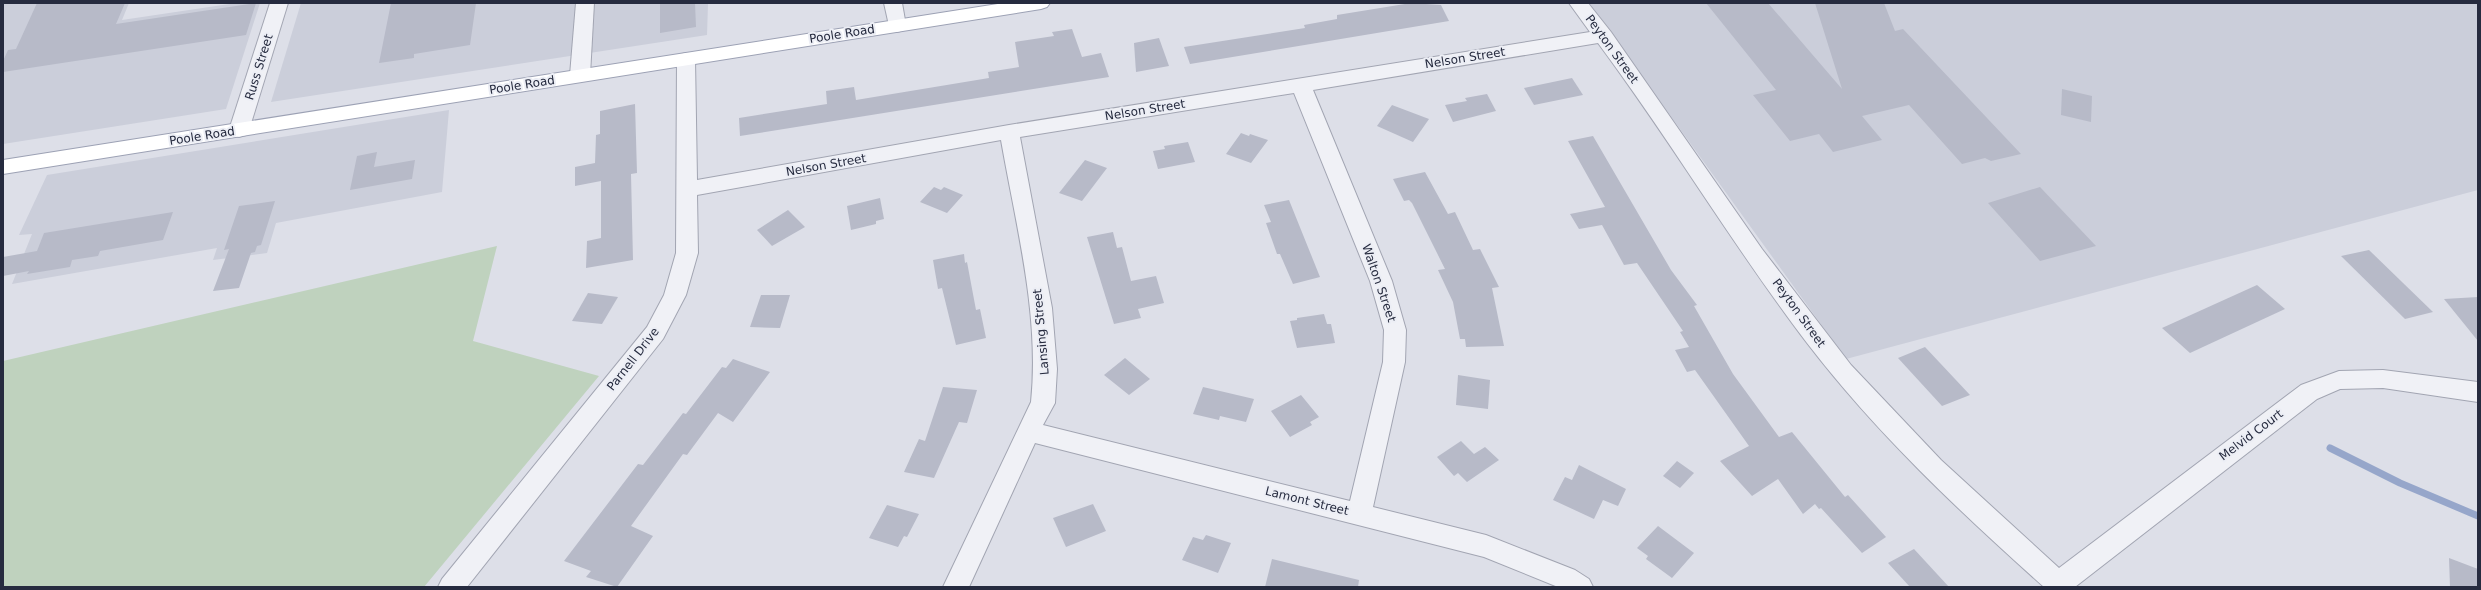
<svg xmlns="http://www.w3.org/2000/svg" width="2481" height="590" viewBox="0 0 2481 590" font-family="'DejaVu Sans',sans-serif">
	<rect width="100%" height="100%" fill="#dddfe8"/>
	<g fill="#cbceda">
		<polygon points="3,3 129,3 122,20 236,3 260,3 226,109 3,144"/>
		<polygon points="301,3 708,3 707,35 271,102"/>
		<polygon points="1589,3 2478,3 2478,190 1846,359"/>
		<polygon points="449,110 442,192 276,223 267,253 213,260 217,248 12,284 32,234 19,235 47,175"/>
	</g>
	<polygon fill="#bfd2be" points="497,246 473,341 599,376 424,587 3,587 3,361"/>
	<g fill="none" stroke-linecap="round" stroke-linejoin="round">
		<polyline stroke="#96a6ca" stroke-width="7" points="2330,448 2400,483 2478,516"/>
	</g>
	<g fill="#b7bac8">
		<polygon points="37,3 125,3 116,24 256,3 246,35 3,72 3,61 8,50 16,49"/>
		<polygon points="391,3 476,3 470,45 414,54 414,58 379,63"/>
		<polygon points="660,3 695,3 696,27 660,33"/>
		<polygon points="1411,3 1441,5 1449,21 1190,64 1184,47 1305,28 1304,25 1337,19 1337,15"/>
		<polygon points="1706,3 1768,3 1842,89 1815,3 1884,3 1895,31 1903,29 2021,154 1991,161 1985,158 1962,164 1909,105 1862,116 1882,140 1833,152 1819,134 1790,141 1753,95 1776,90"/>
		<polygon points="1072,29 1082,57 1101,53 1109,77 740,136 739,118 827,104 826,91 854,87 856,100 989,78 988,72 1019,67 1015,42 1054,36 1052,32"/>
		<polygon points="1159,38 1169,66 1136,72 1134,43"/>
		<polygon points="1572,78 1583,95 1534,105 1524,88"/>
		<polygon points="2062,89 2092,96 2091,122 2061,115"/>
		<polygon points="1487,94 1496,111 1453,122 1445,105 1467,101 1465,98"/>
		<polygon points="635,104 637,173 631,174 633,260 586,268 587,241 601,238 601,181 575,186 575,167 595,163 596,135 600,134 600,111"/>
		<polygon points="1392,105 1429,119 1413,142 1377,126"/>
		<polygon points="1241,133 1249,136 1250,134 1268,140 1251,163 1226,154"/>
		<polygon points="1593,136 1671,270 1697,305 1694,306 1733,374 1779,437 1792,432 1845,497 1848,495 1886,537 1862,553 1821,508 1819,509 1815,504 1803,514 1778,479 1752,496 1720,461 1749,446 1695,370 1687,372 1675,350 1689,347 1680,332 1683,331 1637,263 1624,265 1602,225 1579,229 1570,214 1605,207 1568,141"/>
		<polygon points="1188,142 1195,162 1158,169 1153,151 1165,149 1164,146"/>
		<polygon points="377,152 374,167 415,160 412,179 350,190 357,156"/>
		<polygon points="1085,160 1107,168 1082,201 1059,193"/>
		<polygon points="1425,172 1448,214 1455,212 1473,250 1480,249 1499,287 1492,288 1504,346 1466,347 1465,339 1460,339 1453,302 1438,270 1445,269 1412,203 1409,200 1404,201 1393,179"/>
		<polygon points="934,187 941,190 944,187 963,195 947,213 920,202"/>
		<polygon points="2040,187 2096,246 2040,261 1988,203"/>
		<polygon points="880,198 884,219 876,221 876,224 851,230 847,206"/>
		<polygon points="1289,200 1320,277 1293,284 1280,254 1277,254 1266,223 1271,222 1264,205"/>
		<polygon points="275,201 261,245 257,246 255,252 251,253 239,288 213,291 229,249 224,250 239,206"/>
		<polygon points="788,210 805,227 772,246 757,230"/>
		<polygon points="173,212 163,240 100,251 98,256 72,260 70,267 27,274 29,271 3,276 3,257 37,251 44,233"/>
		<polygon points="1113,232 1117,248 1122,247 1131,281 1156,276 1164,303 1138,309 1141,318 1114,324 1087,237"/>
		<polygon points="2369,250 2433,312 2405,319 2341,256"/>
		<polygon points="964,254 965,263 967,262 976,310 980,309 986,338 956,345 942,288 938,289 933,260"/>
		<polygon points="2257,285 2285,309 2190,353 2162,328"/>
		<polygon points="588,293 618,297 602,324 572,321"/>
		<polygon points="761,295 790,295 780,328 750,327"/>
		<polygon points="2478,297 2478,341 2444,299"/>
		<polygon points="1324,314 1327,324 1331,324 1335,343 1297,348 1290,321 1297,320 1297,318"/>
		<polygon points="1925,347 1970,395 1942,406 1898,358"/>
		<polygon points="1125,358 1150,379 1129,395 1104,375"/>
		<polygon points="733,359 770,372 733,422 718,413 687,455 683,454 631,526 653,536 617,587 586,577 591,571 564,561 638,464 643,465 683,413 686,414 722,367 726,368"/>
		<polygon points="1458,375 1490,380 1488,409 1456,405"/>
		<polygon points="943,387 977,390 967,423 959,422 934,478 904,472 919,439 925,441"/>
		<polygon points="1203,387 1254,399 1246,422 1220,416 1219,420 1193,414"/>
		<polygon points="1301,395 1319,417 1310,422 1312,425 1290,437 1271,411"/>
		<polygon points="1461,441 1474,454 1485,447 1499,460 1467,482 1458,473 1454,476 1437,457"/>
		<polygon points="1677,461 1694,473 1680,488 1663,476"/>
		<polygon points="1579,465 1626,489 1618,506 1603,500 1594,519 1553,500 1565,477 1572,480"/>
		<polygon points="1093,504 1106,531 1066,547 1053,518"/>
		<polygon points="887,505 919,514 907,537 904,536 898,547 869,538"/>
		<polygon points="1658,526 1694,553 1672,578 1646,559 1648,556 1637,548"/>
		<polygon points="1206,535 1231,543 1218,573 1182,560 1193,537 1203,540"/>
		<polygon points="1914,549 1949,587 1910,587 1888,563"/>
		<polygon points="2449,558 2478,569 2478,587 2450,587"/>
		<polygon points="1272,559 1359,580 1358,587 1265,587"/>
	</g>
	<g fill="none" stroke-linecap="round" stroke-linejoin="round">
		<g stroke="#a2a5b2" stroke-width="2">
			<g id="minor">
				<polygon points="270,3 288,3 249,130 246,135 239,137 232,135 229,130"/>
				<polygon points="576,3 594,3 590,75 587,80 580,81 573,80 570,75"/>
				<polygon points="884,3 902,3 906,26 904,30 897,32 890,30"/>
				<path d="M 1569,3 L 1588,3 L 1611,32 L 1762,249 L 1851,365 L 1941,460 L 2059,568 L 2301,385 L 2339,371 L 2383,370 L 2478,382 L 2478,402 L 2383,388 L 2340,389 L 2317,399 L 2075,587 L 2044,587 C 1959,511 1876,433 1807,343 C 1733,246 1671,141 1598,43 L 1313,90 L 1392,281 L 1406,330 L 1405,362 L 1373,507 L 1486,535 L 1575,570 L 1589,579 L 1593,587 L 1558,587 L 1484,557 L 1035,443 L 969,587 L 943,587 L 1031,402 C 1040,315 1016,226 1001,140 L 697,195 L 698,253 L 686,295 L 663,339 L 467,587 L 438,587 L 442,579 L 647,327 L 664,295 L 676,253 L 677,59 L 679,55 L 686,53 L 693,55 L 695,59 L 697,180 L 1009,125 L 1590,32 ZM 1294,93 L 1370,281 L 1384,330 L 1383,362 L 1350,501 L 1043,425 L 1055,403 L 1057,369 L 1052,308 L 1020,137 Z"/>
			</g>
		</g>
		<g stroke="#9ca1b4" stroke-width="2">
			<polygon id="major" points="1004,3 1050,3 1047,7 1041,9 3,174 3,160"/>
		</g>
		<use href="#minor" fill="#f0f1f6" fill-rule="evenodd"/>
		<use href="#major" fill="#fff" fill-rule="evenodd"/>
	</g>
	<g text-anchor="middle" stroke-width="4" stroke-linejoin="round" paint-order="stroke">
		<g font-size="12" fill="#262b3f" stroke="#eceef5">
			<text transform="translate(842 34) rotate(-9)" y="4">Poole Road</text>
			<text transform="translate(1612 49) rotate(54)" y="4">Peyton Street</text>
			<text transform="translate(1465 58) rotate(-9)" y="4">Nelson Street</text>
			<text transform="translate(259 67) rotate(-73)" y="4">Russ Street</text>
			<text transform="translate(522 85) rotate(-9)" y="4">Poole Road</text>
			<text transform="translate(1145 110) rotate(-9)" y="4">Nelson Street</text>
			<text transform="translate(202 136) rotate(-9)" y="4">Poole Road</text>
			<text transform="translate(826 165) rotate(-10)" y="4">Nelson Street</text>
			<text transform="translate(1379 283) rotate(71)" y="4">Walton Street</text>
			<text transform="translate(1799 313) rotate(54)" y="4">Peyton Street</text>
			<text transform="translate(1041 332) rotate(-95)" y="4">Lansing Street</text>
			<text transform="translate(633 359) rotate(-52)" y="4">Parnell Drive</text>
			<text transform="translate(2251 435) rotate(-37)" y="4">Melvid Court</text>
			<text transform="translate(1307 501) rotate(14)" y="4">Lamont Street</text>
		</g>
	</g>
	<rect width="2481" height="590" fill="none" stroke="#262b3f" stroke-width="8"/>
</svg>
